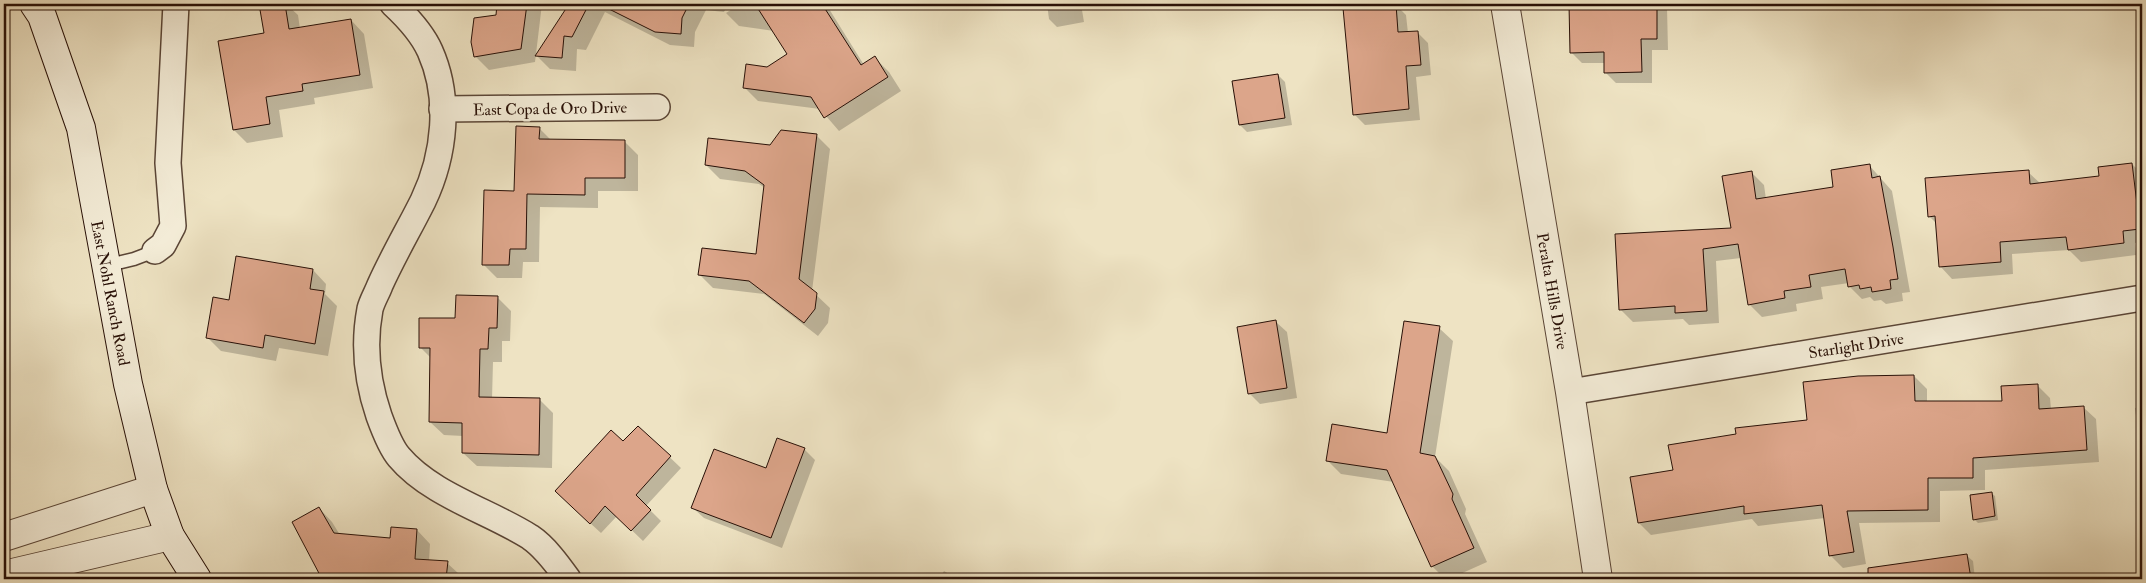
<svg xmlns="http://www.w3.org/2000/svg" width="2146" height="583" viewBox="0 0 2146 583" font-family="'IM FELL Double Pica',serif">
	<rect width="100%" height="100%" fill="#eee3c3"/>
	<filter id="stains"><feTurbulence type="fractalNoise" baseFrequency=".004" numOctaves="4"/><feColorMatrix values="0 0 0 0 .2 0 0 0 0 .09 0 0 0 0 .02 0 0 0 .5 -.17"/></filter>
	<radialGradient id="worn" r=".72"><stop offset=".6" stop-color="#630" stop-opacity="0"/><stop offset="1" stop-color="#630" stop-opacity=".3"/></radialGradient>
	<g fill="#0003">
		<polygon points="272,4 286,4 298,15 300,29 351,20 364,34 373,88 314,98 315,104 279,110 283,137 247,143 234,130 266,34 261,6"/>
		<polygon points="499,4 542,4 535,62 489,70 475,56 497,16"/>
		<polygon points="570,4 728,4 724,12 706,10 695,32 694,47 670,45 605,12 586,50 577,49 576,71 550,69 536,55"/>
		<polygon points="740,4 826,4 864,65 875,58 889,72 901,91 839,131 820,109 758,101 744,87 789,54 774,31 739,26 726,13"/>
		<polygon points="1047,4 1081,4 1084,22 1057,27 1049,19"/>
		<polygon points="1395,4 1406,15 1408,33 1417,32 1428,43 1431,75 1416,77 1420,120 1365,125 1354,114"/>
		<polygon points="1571,4 1665,4 1667,7 1668,50 1652,50 1652,83 1616,83 1605,72 1605,63 1582,63 1571,52"/>
		<polygon points="1278,75 1285,82 1292,125 1247,132 1240,125"/>
		<polygon points="539,128 551,140 625,142 638,155 638,191 598,191 598,208 540,207 539,262 523,262 522,278 497,278 483,264 515,192"/>
		<polygon points="816,135 830,149 812,291 830,308 828,323 818,336 764,294 713,288 699,274 757,255 765,188 759,184 720,179 706,165"/>
		<polygon points="2132,164 2142,174 2142,242 2135,243 2136,255 2081,262 2069,250 2012,254 2013,274 1952,279 1940,266 1937,224 1929,216 2028,172 2041,184 2100,177"/>
		<polygon points="1869,165 1892,191 1910,292 1902,293 1903,301 1886,304 1881,300 1874,301 1870,297 1862,299 1849,286 1849,283 1821,287 1823,299 1796,304 1797,311 1762,317 1749,304 1741,258 1716,261 1719,323 1689,325 1683,319 1633,322 1620,309 1616,236 1732,229 1751,172 1764,185 1766,199 1835,188"/>
		<polygon points="313,270 326,284 325,294 337,306 328,356 279,348 276,361 221,351 208,338 230,301"/>
		<polygon points="497,297 511,311 510,341 502,341 502,362 493,362 492,399 539,399 553,413 552,468 477,466 463,453 463,436 444,435 430,422 432,359 420,347 456,319"/>
		<polygon points="1276,322 1287,332 1297,398 1260,404 1249,393"/>
		<polygon points="1439,328 1453,341 1435,457 1449,471 1466,509 1465,514 1487,562 1449,579 1445,579 1433,567 1394,482 1341,474 1327,460 1388,435"/>
		<polygon points="1914,376 1927,389 1927,403 2003,402 2037,385 2050,398 2051,409 2083,407 2096,419 2099,462 1985,470 1985,490 1940,491 1940,522 1859,523 1866,564 1843,568 1830,555 1825,518 1758,526 1752,519 1651,535 1639,523 1674,471 1809,421"/>
		<polygon points="2142,407 2142,440 2141,435 2138,432 2135,408"/>
		<polygon points="638,427 681,468 646,506 661,521 643,541 617,516 601,533 567,502"/>
		<polygon points="804,449 815,460 782,548 704,518 693,508"/>
		<polygon points="1991,493 1995,496 1998,520 1978,523 1974,519"/>
		<polygon points="319,508 332,522 340,535 391,539 417,530 430,544 429,561 447,563 458,573 464,574 469,579 324,579 294,523"/>
		<polygon points="1966,555 1973,561 1975,579 1887,579 1885,567"/>
		<polygon points="944,571 957,579 939,579"/>
	</g>
	<g fill="#dca58a" stroke="#281007">
		<polygon points="259,4 285,4 289,29 351,19 360,75 302,84 303,91 266,97 270,124 233,130 218,41 264,33"/>
		<polygon points="497,4 527,4 521,49 474,57 471,42 474,18 496,15"/>
		<polygon points="569,4 589,4 572,37 564,36 562,58 535,56"/>
		<polygon points="599,4 689,4 682,18 681,34 655,32"/>
		<polygon points="755,4 822,4 861,65 875,56 888,77 824,118 811,97 743,88 746,64 767,67 787,54"/>
		<polygon points="1384,4 1396,4 1398,32 1418,31 1421,65 1406,66 1409,109 1353,115 1343,8"/>
		<polygon points="1569,4 1657,4 1657,39 1641,39 1642,72 1604,73 1604,52 1570,53"/>
		<polygon points="1278,74 1285,118 1239,125 1232,81"/>
		<polygon points="516,126 540,127 539,139 625,140 625,178 585,178 585,195 527,194 526,249 510,249 509,265 482,265 484,190 514,191"/>
		<polygon points="781,130 817,134 799,279 817,293 815,309 804,323 749,281 698,275 702,248 756,254 764,185 745,171 705,165 708,138 770,145"/>
		<polygon points="2132,163 2140,229 2123,231 2124,243 2068,250 2066,237 2000,242 2001,262 1939,267 1935,216 1928,217 1925,178 2029,170 2030,184 2099,176 2098,167"/>
		<polygon points="1870,164 1872,178 1880,176 1893,247 1898,279 1890,280 1891,289 1872,292 1871,287 1860,289 1859,285 1848,287 1845,269 1809,275 1811,287 1784,291 1785,298 1748,305 1738,244 1703,249 1707,311 1675,313 1675,306 1619,310 1615,234 1731,228 1722,176 1752,171 1756,199 1833,187 1831,170"/>
		<polygon points="236,256 313,269 310,289 324,291 315,344 265,335 263,348 206,338 213,297 229,300"/>
		<polygon points="456,295 498,296 497,328 489,328 488,349 480,349 479,397 540,398 539,455 462,453 462,423 429,422 430,348 419,348 419,318 455,318"/>
		<polygon points="1276,320 1287,388 1248,394 1237,327"/>
		<polygon points="1404,321 1440,326 1420,453 1435,456 1453,494 1452,499 1474,548 1431,567 1387,470 1326,461 1332,424 1387,433"/>
		<polygon points="1914,375 1915,401 2002,401 2001,386 2038,384 2039,409 2084,406 2087,450 1973,458 1973,478 1928,478 1928,510 1847,511 1854,552 1829,556 1822,505 1744,514 1744,506 1638,523 1630,477 1673,470 1668,445 1736,434 1735,428 1807,420 1803,382 1858,376"/>
		<polygon points="638,426 671,456 636,495 651,510 631,531 605,506 590,524 555,491 611,430 623,441"/>
		<polygon points="777,438 805,448 771,538 691,508 714,449 766,468"/>
		<polygon points="1992,492 1995,516 1973,520 1970,495"/>
		<polygon points="319,507 334,533 390,538 391,527 417,529 415,559 448,561 446,579 322,579 292,522"/>
		<polygon points="1967,554 1971,579 1868,579 1868,568"/>
	</g>
	<g fill="none" stroke-linecap="round" stroke-linejoin="round">
		<g stroke="#5a4536" stroke-width="15">
			<polyline id="service" points="105,266 134,259 155,251"/>
		</g>
		<g stroke="#5a4536" stroke-width="28">
			<g id="minor">
				<path d="M 393,4 C 408,18 422,33 430,51 C 451,98 445,155 423,201 C 409,229 393,256 380,285 C 377,293 372,301 370,309 C 363,346 367,381 379,416 C 383,427 392,449 399,457 C 431,495 489,511 530,537 C 545,547 558,565 568,579"/>
				<polyline points="442,109 657,107"/>
				<polyline points="155,251 163,245 173,226 168,163 176,4"/>
				<polyline points="1570,392 2142,298"/>
			</g>
		</g>
		<g stroke="#5a4536" stroke-width="30">
			<g id="tertiary">
				<polyline points="1505,4 1570,392 1598,579"/>
				<polyline points="4,537 153,489"/>
				<polyline points="4,575 170,536"/>
			</g>
		</g>
		<g stroke="#281007" stroke-width="30">
			<polyline id="secondary" points="34,4 42,16 81,128 128,384 153,489 170,536 197,579"/>
		</g>
		<use href="#service" stroke="#f4edd8" stroke-width="12"/>
		<use href="#minor" stroke="#f4edd8" stroke-width="25"/>
		<use href="#tertiary" stroke="#f4edd8" stroke-width="28"/>
		<use href="#secondary" stroke="#f4edd8" stroke-width="28"/>
	</g>
	<g text-anchor="middle" stroke-width="5" stroke-linejoin="round" paint-order="stroke">
		<g font-size="16" fill="#281007" stroke="#f4edd8">
			<text transform="translate(550 108) rotate(-1)" y="6">East Copa de Oro Drive</text>
			<text transform="translate(1553 291) rotate(80)" y="6">Peralta Hills Drive</text>
			<text transform="translate(111 293) rotate(79)" y="6">East Nohl Ranch Road</text>
			<text transform="translate(1856 345) rotate(-9)" y="6">Starlight Drive</text>
		</g>
	</g>
	<rect width="2146" height="583" fill="none" stroke="#eee3c3" stroke-width="20"/>
	<rect x="5" y="5" width="2136" height="573" fill="none" stroke="#281007" stroke-width="2.5"/>
	<rect x="10" y="10" width="2126" height="563" fill="none" stroke="#281007"/>
	<rect width="100%" height="100%" filter="url(#stains)"/>
	<rect width="100%" height="100%" fill="url(#worn)"/>
</svg>
